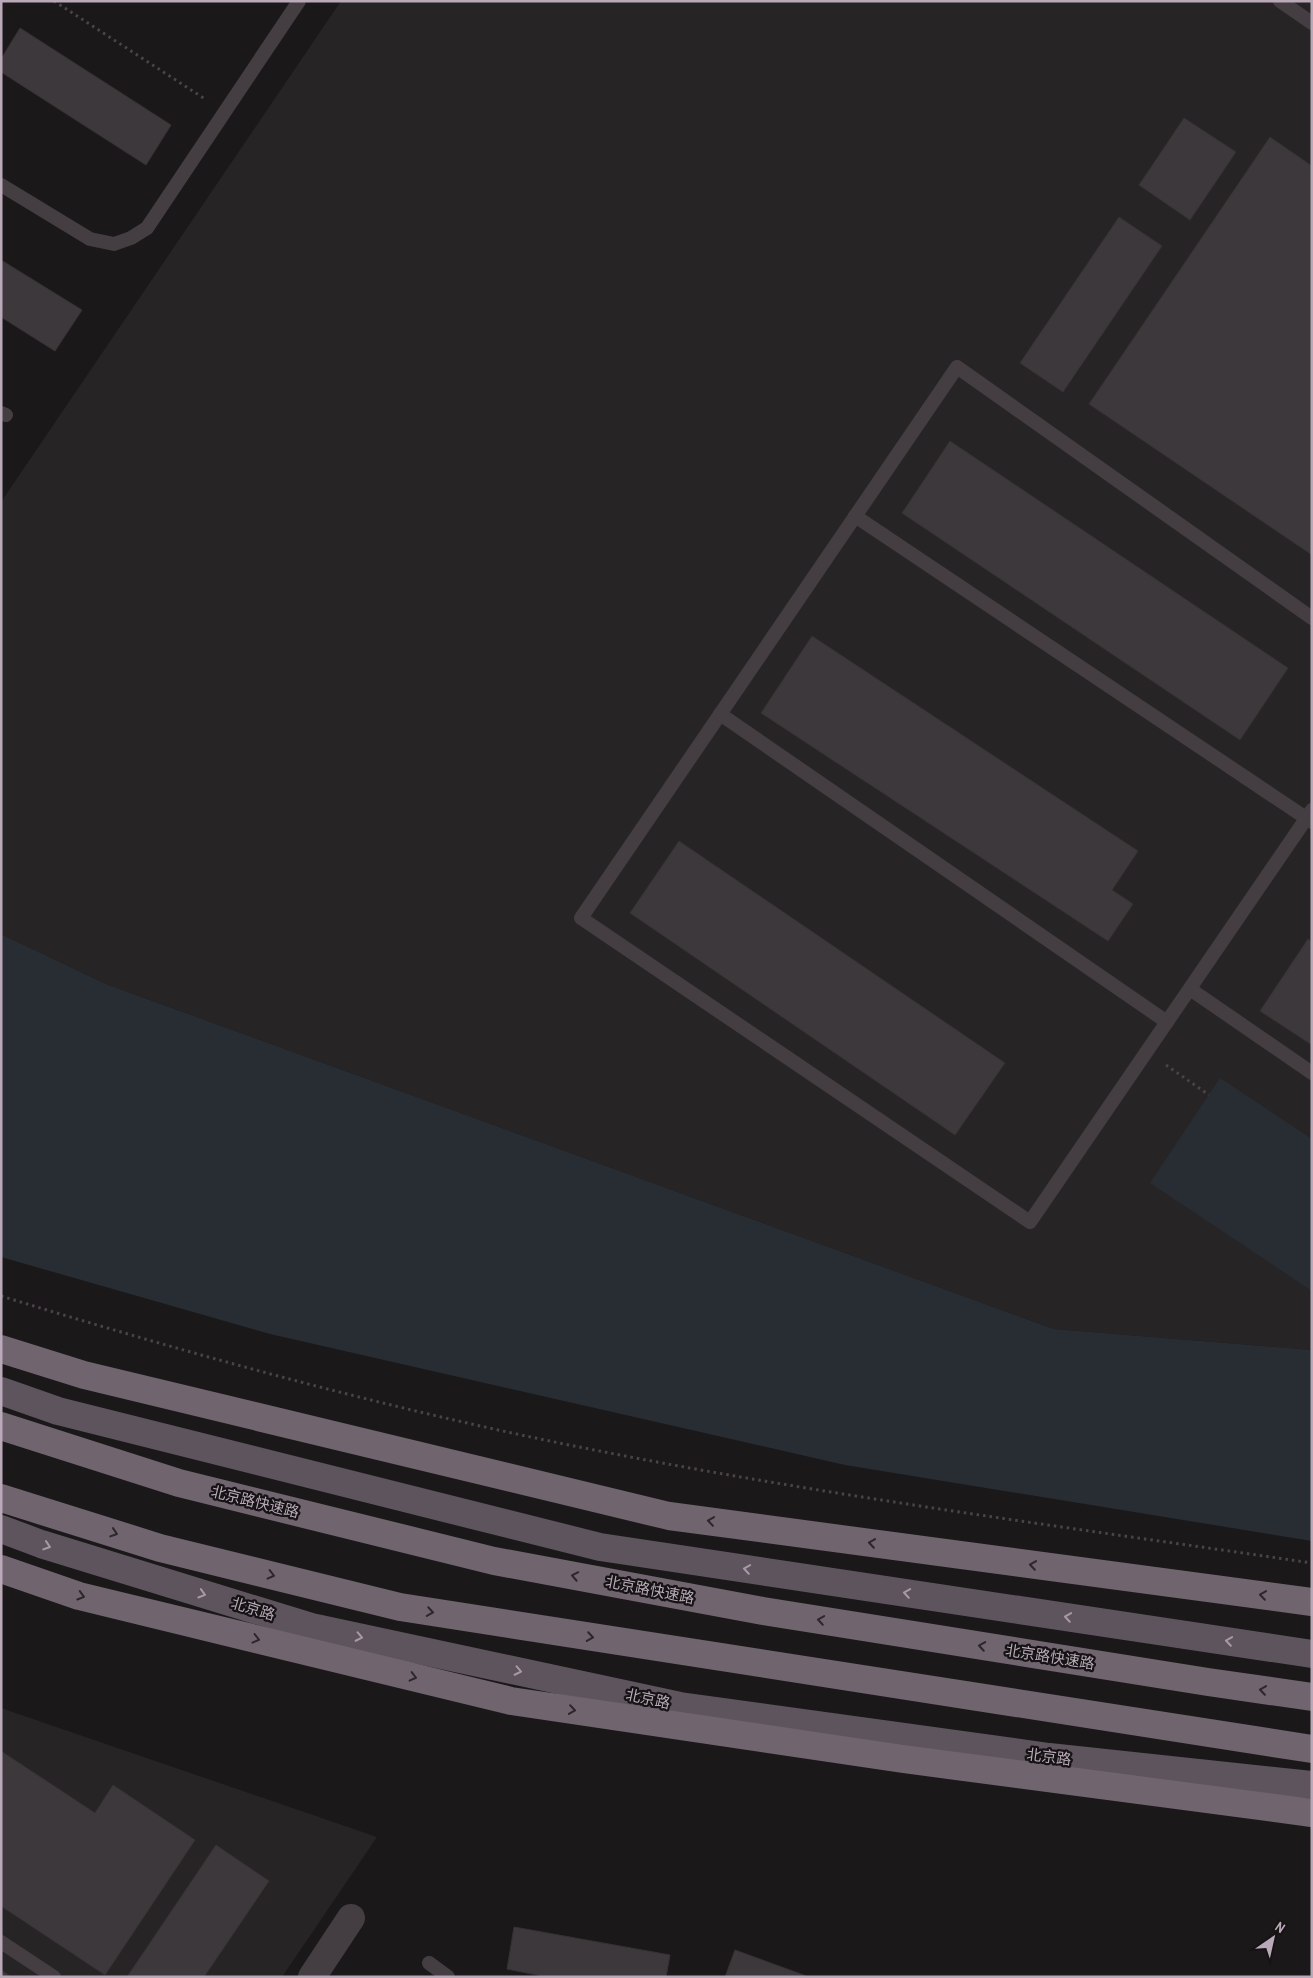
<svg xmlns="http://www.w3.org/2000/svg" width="1313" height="1978" viewBox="0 0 1313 1978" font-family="'Archivo Narrow','Noto Sans SC',sans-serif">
	<rect width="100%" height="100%" fill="#1a1819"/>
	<g fill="#272426">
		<polygon points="341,1 1312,1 1312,1350 1054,1329 106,984 1,934 1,502"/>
		<polygon points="1,1708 377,1837 282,1977 1,1977"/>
	</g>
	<g fill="#272d32">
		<polygon points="1,934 106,984 1054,1329 1312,1350 1312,1541 845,1465 270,1334 1,1257"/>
		<polygon points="1220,1078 1312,1139 1312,1291 1150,1183"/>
	</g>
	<g fill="#3c383b" stroke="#363234">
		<polygon points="20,28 171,125 146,165 1,72 1,59"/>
		<polygon points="1184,118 1236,152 1190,220 1139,185"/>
		<polygon points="1270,137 1312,166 1312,555 1089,404"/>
		<polygon points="1119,217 1162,246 1063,392 1020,363"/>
		<polygon points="1,260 82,310 55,351 1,317"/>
		<polygon points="950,441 1288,668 1240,740 902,513"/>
		<polygon points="812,636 1138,851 1112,890 1133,904 1108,941 761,713"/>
		<polygon points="679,841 1005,1063 955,1135 630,913"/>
		<polygon points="1308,939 1312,942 1312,1045 1260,1011"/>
		<polygon points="1,1751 95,1813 113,1785 195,1840 105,1975 1,1906"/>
		<polygon points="216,1845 269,1881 204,1977 127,1977"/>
		<polygon points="514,1927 670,1955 666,1977 547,1977 507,1969"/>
		<polygon points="735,1950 809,1977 725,1977"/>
		<polygon points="1,1970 11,1977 1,1977"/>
	</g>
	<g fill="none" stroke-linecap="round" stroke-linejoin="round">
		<g stroke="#4b434a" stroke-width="3" stroke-dasharray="2.5 4" stroke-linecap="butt">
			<polyline points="54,1 205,99"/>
			<polyline points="1166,1065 1209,1095"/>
			<path d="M 1,1296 C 190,1354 381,1407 574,1446 C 818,1495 1066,1527 1312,1563"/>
		</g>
		<g stroke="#443e43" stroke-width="14">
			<polyline points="1280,1 1312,23"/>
			<polyline points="1,185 90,239 114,244 131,238 147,228 299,1"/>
			<polyline points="1,413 6,415"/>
			<polyline points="855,516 1312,822"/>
			<polyline points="1312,618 957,367 581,918 1030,1222 1312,810"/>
			<polyline points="720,714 1167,1022"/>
			<polyline points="1190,989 1312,1073"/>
			<polyline points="1,1942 54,1977"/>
			<polyline points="429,1963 448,1977"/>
		</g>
		<polyline stroke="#443e43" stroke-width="28" points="312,1977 351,1918"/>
		<g stroke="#5e545d" stroke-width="28">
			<polyline points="1,1391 58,1411 600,1547 1312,1654"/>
			<polyline points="1,1529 41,1544 311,1627 680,1706 1049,1757 1312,1785"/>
		</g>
		<g stroke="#70646f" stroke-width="28">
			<polyline points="1,1349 84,1375 669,1516 1312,1602"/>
			<polyline points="1,1426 179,1483 494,1561 763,1611 1208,1682 1312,1697"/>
			<polyline points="1,1498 160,1548 400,1607 1312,1749"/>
			<polyline points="1,1569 79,1596 511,1701 903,1759 1312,1813"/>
		</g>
	</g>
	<defs><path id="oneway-chevron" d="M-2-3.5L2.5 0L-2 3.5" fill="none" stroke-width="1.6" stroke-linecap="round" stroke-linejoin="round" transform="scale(1.25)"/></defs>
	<g stroke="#2c272b">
		<use href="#oneway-chevron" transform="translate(711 1521) rotate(-172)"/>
		<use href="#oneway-chevron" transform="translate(114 1533) rotate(18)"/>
		<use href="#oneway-chevron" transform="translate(872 1543) rotate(-172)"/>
		<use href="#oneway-chevron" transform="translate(1033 1565) rotate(-172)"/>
		<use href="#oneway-chevron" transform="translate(271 1575) rotate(14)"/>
		<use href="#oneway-chevron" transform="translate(575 1576) rotate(-169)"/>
		<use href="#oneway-chevron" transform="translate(1263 1595) rotate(-172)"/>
		<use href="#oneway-chevron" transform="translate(81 1596) rotate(16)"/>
		<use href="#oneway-chevron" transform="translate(430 1612) rotate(9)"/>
		<use href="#oneway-chevron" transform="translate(821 1620) rotate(-171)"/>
		<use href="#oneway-chevron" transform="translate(590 1637) rotate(9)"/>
		<use href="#oneway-chevron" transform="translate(256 1639) rotate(14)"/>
		<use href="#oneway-chevron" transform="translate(982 1646) rotate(-171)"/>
		<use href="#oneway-chevron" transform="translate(413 1677) rotate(14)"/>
		<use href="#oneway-chevron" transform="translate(1263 1690) rotate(-172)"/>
		<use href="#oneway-chevron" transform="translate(572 1710) rotate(8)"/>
	</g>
	<g stroke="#a899a7">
		<use href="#oneway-chevron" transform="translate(47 1546) rotate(18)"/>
		<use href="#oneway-chevron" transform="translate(747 1569) rotate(-171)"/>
		<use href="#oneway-chevron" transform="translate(907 1593) rotate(-171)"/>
		<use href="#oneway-chevron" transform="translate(202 1594) rotate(17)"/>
		<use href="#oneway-chevron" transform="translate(1068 1617) rotate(-171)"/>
		<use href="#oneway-chevron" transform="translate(359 1637) rotate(12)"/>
		<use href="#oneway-chevron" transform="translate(1229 1641) rotate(-172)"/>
		<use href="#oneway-chevron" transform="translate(518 1671) rotate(12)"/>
	</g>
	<g text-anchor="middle" stroke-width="4.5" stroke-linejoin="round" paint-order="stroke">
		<g font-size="15" fill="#baaab9" stroke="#151314">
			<text transform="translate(255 1502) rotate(14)" y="5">北京路快速路</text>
			<text transform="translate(650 1590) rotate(11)" y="5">北京路快速路</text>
			<text transform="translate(253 1609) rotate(17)" y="5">北京路</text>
			<text transform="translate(1050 1657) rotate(9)" y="5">北京路快速路</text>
			<text transform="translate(648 1699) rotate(12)" y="5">北京路</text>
			<text transform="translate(1049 1757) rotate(7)" y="5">北京路</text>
		</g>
	</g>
	<rect width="1313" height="1978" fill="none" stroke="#baaab9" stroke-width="5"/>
	<g transform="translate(1273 1938) rotate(34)" stroke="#151314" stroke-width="4" paint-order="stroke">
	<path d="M0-4L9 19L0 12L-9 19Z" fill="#baaab9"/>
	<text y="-8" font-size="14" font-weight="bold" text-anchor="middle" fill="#baaab9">N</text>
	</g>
</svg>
